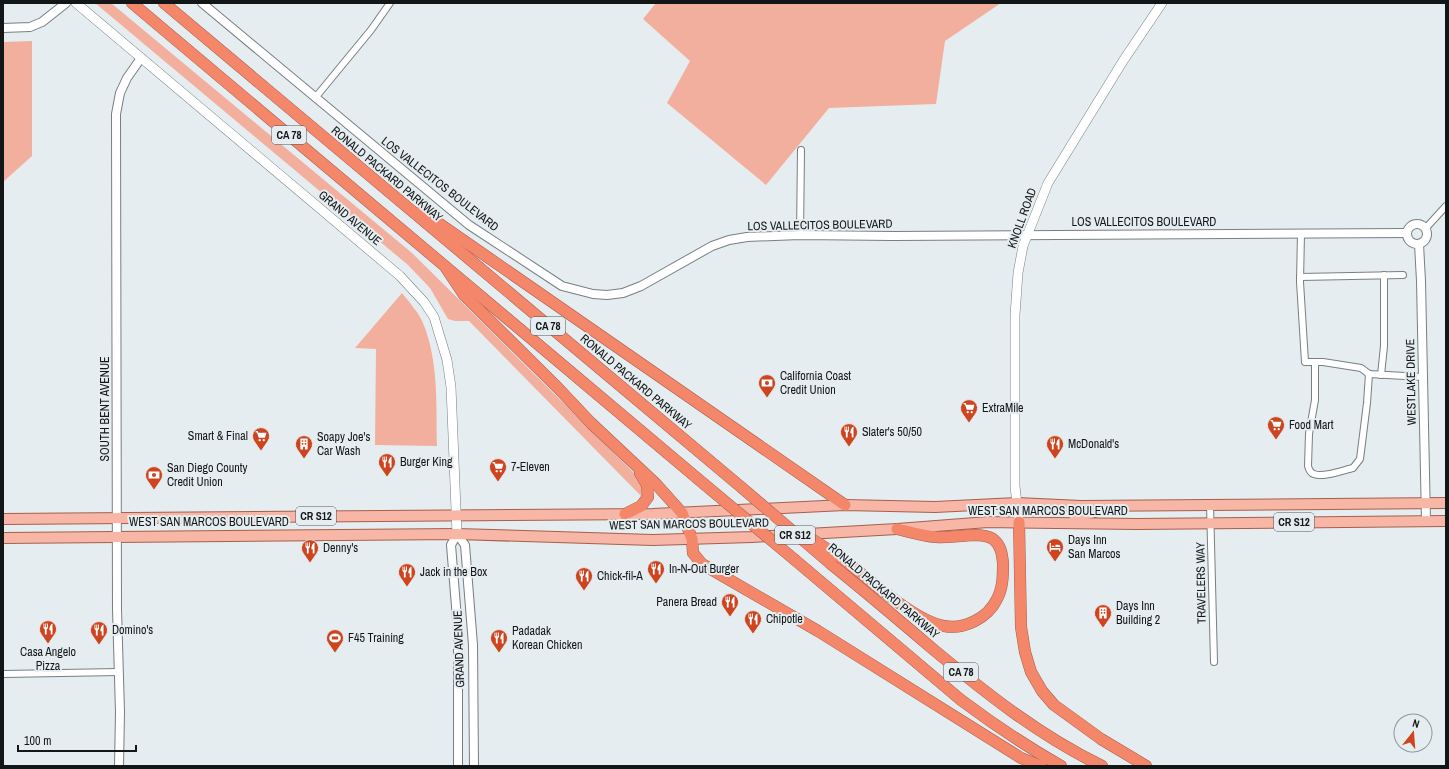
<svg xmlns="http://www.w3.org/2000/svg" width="1449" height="769" viewBox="0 0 1449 769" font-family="'Archivo Narrow',sans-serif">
	<rect width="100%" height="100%" fill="#e5edf1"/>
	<g fill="#f3af9d">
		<path d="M 95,3 L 111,3 L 412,253 L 634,473 C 640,481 646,486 642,497 L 469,321 L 455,321 L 448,319 L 430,288 L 408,265 Z"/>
		<polygon points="656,3 1001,3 945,41 936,104 829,108 766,185 667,103 690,61 643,19"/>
		<polygon points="32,41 32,156 3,182 3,42"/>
		<path d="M 402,293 C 409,302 419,313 423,323 C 439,362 436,405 437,446 L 375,445 L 376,349 L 355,348 Z"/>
	</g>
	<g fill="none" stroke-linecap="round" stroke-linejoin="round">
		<g stroke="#787f83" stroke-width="8">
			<g id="minor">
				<polyline points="315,98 371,30 390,3"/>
				<polyline points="1425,229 1446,206"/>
				<polyline points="1301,233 1300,282 1305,362 1323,362 1361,368 1369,374 1423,377"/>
				<polyline points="800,235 801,150"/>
				<polyline points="1300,277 1403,275"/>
				<path d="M 1315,362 L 1315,400 L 1309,434 L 1308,466 C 1309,470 1310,473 1314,474 C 1322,478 1344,470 1353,468 L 1360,459 L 1367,403 L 1369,374"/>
				<polyline points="1381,375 1384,346 1384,275"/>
				<polyline points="1210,504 1214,662"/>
				<polyline points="3,674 119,672"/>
			</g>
		</g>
		<g stroke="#787f83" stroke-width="10">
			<g id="tertiary">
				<polyline points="202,3 469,225 562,286 593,294 607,295 623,293 641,286 712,246 729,240 747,237 800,235 893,236 1407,233"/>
				<polyline points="3,28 30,27 42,22 66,3"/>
				<circle cx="1417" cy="234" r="10"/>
				<polyline points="1419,244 1421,281 1426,521"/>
				<polyline points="119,766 120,712 117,609 116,114 120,93 127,78 141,58"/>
				<polyline points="458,766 458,631 451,545 457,534 465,545 473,645 474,766"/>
			</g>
		</g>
		<g stroke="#787f83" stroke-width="10">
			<g id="secondary">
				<polyline points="76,3 400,276 424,302 434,317 447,360 451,387 457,534"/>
				<polyline points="1019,522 1015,486 1015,315 1018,273 1023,246 1048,183 1123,61 1162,3"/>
			</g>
		</g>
		<g stroke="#a55f4d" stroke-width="12">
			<g id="primary">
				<polyline points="3,519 653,514 845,505 935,507 1017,503 1081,506 1446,503"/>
				<path d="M 1073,523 C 1077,510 1082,516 1091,513 C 1096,512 1100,509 1104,507"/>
				<polyline points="3,538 457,534 653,540 752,537 897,529 988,522 1137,524 1446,521"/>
			</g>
		</g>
		<g stroke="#a55f4d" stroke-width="12">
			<g id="motorway">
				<polyline points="132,3 704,484"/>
				<polyline points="164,3 741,487"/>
				<polyline points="421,211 845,505"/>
				<polyline points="446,268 464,295 558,388 591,423 656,484 682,513 692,539 693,553 702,564 818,631 1021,758 1041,766"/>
				<polyline points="625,514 641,506 648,497 647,485 640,473"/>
				<polyline points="1019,522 1021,627 1025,652 1031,672 1042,691 1054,705 1101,739 1146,766"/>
				<path d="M 795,560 L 961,700 C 993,724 1026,746 1061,766"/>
				<path d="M 846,561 C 870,580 915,621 944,626 C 964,630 988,618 997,599 C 1003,588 1003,575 1003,563 C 1002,554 1001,545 993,539 C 987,535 979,535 973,535 C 961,536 948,538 936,537 C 923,536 910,532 897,529"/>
				<path d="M 831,564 C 866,592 900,621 934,650 C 987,694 1040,736 1102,766"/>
			</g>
		</g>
		<use href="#minor" stroke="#fff" stroke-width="6"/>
		<use href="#tertiary" stroke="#fff" stroke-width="8"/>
		<use href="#secondary" stroke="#fff" stroke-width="9"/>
		<use href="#primary" stroke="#f8b6a6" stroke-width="10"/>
		<use href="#motorway" stroke="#f4866a" stroke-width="11"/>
		<g stroke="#a55f4d" stroke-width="12" stroke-linecap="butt">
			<g id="motorway-bridge">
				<polyline points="704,484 795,560"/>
				<polyline points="741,487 831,564"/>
				<polyline points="810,538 846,561"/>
			</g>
		</g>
		<use href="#motorway-bridge" stroke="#f4866a" stroke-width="11"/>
	</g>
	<defs>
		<g id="bank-pin" transform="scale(0.9)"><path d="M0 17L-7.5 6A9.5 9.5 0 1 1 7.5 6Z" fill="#cd441f" stroke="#e5edf1"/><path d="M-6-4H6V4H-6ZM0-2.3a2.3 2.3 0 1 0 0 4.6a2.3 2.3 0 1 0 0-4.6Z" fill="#fff"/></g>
		<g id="supermarket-pin" transform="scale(0.9)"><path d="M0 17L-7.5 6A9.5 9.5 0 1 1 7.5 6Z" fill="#cd441f" stroke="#e5edf1"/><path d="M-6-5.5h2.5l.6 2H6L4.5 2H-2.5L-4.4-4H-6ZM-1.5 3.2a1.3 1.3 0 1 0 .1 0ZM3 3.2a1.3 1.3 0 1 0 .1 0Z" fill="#fff"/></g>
		<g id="restaurant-pin" transform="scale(0.9)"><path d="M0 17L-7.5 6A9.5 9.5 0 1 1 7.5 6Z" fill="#cd441f" stroke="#e5edf1"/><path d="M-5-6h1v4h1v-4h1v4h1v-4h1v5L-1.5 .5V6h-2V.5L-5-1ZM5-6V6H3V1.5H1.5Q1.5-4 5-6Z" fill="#fff"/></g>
		<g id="building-pin" transform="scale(0.9)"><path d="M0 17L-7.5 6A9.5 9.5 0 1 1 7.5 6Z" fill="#cd441f" stroke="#e5edf1"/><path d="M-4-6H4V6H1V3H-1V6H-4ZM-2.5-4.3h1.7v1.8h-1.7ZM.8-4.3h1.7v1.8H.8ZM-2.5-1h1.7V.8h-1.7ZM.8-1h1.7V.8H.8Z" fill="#fff"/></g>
		<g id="hotel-pin" transform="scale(0.9)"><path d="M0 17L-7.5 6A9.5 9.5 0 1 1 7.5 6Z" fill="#cd441f" stroke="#e5edf1"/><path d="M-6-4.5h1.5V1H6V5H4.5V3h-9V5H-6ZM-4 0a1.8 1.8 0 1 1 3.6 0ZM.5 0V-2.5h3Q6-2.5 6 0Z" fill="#fff"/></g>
		<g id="stadium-pin" transform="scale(0.9)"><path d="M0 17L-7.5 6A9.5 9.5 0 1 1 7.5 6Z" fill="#cd441f" stroke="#e5edf1"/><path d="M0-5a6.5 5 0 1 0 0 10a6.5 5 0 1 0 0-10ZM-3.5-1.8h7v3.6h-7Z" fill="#fff"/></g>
	</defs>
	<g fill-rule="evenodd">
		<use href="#bank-pin" x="767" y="383"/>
		<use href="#supermarket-pin" x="969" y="408"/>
		<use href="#supermarket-pin" x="1276" y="425"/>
		<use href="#restaurant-pin" x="849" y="432"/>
		<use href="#supermarket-pin" x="261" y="436"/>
		<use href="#building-pin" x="304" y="444"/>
		<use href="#restaurant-pin" x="1055" y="444"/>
		<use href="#restaurant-pin" x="387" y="462"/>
		<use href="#supermarket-pin" x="498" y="467"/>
		<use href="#bank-pin" x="154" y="475"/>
		<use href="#hotel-pin" x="1055" y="547"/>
		<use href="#restaurant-pin" x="310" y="548"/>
		<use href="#restaurant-pin" x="656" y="569"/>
		<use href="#restaurant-pin" x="407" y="572"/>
		<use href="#restaurant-pin" x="584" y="576"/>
		<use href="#restaurant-pin" x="730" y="602"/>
		<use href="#building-pin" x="1103" y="613"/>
		<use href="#restaurant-pin" x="753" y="619"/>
		<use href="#restaurant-pin" x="48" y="629"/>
		<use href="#restaurant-pin" x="99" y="630"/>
		<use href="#stadium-pin" x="335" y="638"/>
		<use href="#restaurant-pin" x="499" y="638"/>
	</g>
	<g text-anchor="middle" stroke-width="4" stroke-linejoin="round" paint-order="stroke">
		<g fill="#e5edf1" stroke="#525658" stroke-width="1">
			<rect x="272" y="126" width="34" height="18" rx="3"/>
			<rect x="531" y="317" width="34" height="18" rx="3"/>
			<rect x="296" y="507" width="40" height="18" rx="3"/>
			<rect x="1274" y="513" width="40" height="18" rx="3"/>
			<rect x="775" y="526" width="40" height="18" rx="3"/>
			<rect x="944" y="663" width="34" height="18" rx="3"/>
		</g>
		<g font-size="11" font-weight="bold" fill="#131617">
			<text x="289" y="139">CA 78</text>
			<text x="548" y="330">CA 78</text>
			<text x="316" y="520">CR S12</text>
			<text x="1294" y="526">CR S12</text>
			<text x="795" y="539">CR S12</text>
			<text x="961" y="676">CA 78</text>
		</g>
		<g font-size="12" fill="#131617" stroke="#e5edf1">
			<text transform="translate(387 174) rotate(40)" y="4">RONALD PACKARD PARKWAY</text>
			<text transform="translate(440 184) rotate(38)" y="4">LOS VALLECITOS BOULEVARD</text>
			<text transform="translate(350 218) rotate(40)" y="4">GRAND AVENUE</text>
			<text transform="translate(1022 218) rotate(-70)" y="4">KNOLL ROAD</text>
			<text x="1144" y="226">LOS VALLECITOS BOULEVARD</text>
			<text transform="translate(820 225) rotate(-1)" y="4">LOS VALLECITOS BOULEVARD</text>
			<text transform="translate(636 382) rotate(40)" y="4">RONALD PACKARD PARKWAY</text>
			<text transform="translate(1411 382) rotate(-91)" y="4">WESTLAKE DRIVE</text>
			<text transform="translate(105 409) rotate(-90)" y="4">SOUTH BENT AVENUE</text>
			<text x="1048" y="515">WEST SAN MARCOS BOULEVARD</text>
			<text x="209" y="526">WEST SAN MARCOS BOULEVARD</text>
			<text transform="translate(689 524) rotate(-1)" y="4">WEST SAN MARCOS BOULEVARD</text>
			<text transform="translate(1201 583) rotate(-91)" y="4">TRAVELERS WAY</text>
			<text transform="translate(884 591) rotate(40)" y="4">RONALD PACKARD PARKWAY</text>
			<text transform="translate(459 649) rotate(-92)" y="4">GRAND AVENUE</text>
		</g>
		<g font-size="12" fill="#131617" stroke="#e5edf1" text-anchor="start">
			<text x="780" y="380">California Coast<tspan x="780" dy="14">Credit Union</tspan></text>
			<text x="982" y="412">ExtraMile</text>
			<text x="1289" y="429">Food Mart</text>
			<text x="862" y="436">Slater's 50/50</text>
			<text x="248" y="440" text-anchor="end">Smart &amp; Final</text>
			<text x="317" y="441">Soapy Joe's<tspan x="317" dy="14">Car Wash</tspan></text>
			<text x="1068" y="448">McDonald's</text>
			<text x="400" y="466">Burger King</text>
			<text x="511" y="471">7-Eleven</text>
			<text x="167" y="472">San Diego County<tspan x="167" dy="14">Credit Union</tspan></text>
			<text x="1068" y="544">Days Inn<tspan x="1068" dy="14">San Marcos</tspan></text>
			<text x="323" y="552">Denny's</text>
			<text x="669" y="573">In-N-Out Burger</text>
			<text x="420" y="576">Jack in the Box</text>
			<text x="597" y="580">Chick-fil-A</text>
			<text x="717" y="606" text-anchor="end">Panera Bread</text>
			<text x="1116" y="610">Days Inn<tspan x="1116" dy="14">Building 2</tspan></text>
			<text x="766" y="623">Chipotle</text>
			<text x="112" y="634">Domino's</text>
			<text x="512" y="635">Padadak<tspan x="512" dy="14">Korean Chicken</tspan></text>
			<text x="348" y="642">F45 Training</text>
			<text x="48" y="656" text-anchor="middle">Casa Angelo<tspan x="48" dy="14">Pizza</tspan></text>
		</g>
	</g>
	<rect width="1449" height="769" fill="none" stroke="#131617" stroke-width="8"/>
	<g transform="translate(1413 733) rotate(17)"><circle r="19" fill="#e5edf1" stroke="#91979a"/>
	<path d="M0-3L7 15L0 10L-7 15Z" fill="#cd441f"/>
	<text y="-6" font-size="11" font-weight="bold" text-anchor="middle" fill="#131617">N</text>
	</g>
	<path d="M18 745v6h118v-6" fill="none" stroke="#131617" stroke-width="2"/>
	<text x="24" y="745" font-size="12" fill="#131617" stroke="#e5edf1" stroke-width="3" paint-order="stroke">100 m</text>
</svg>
